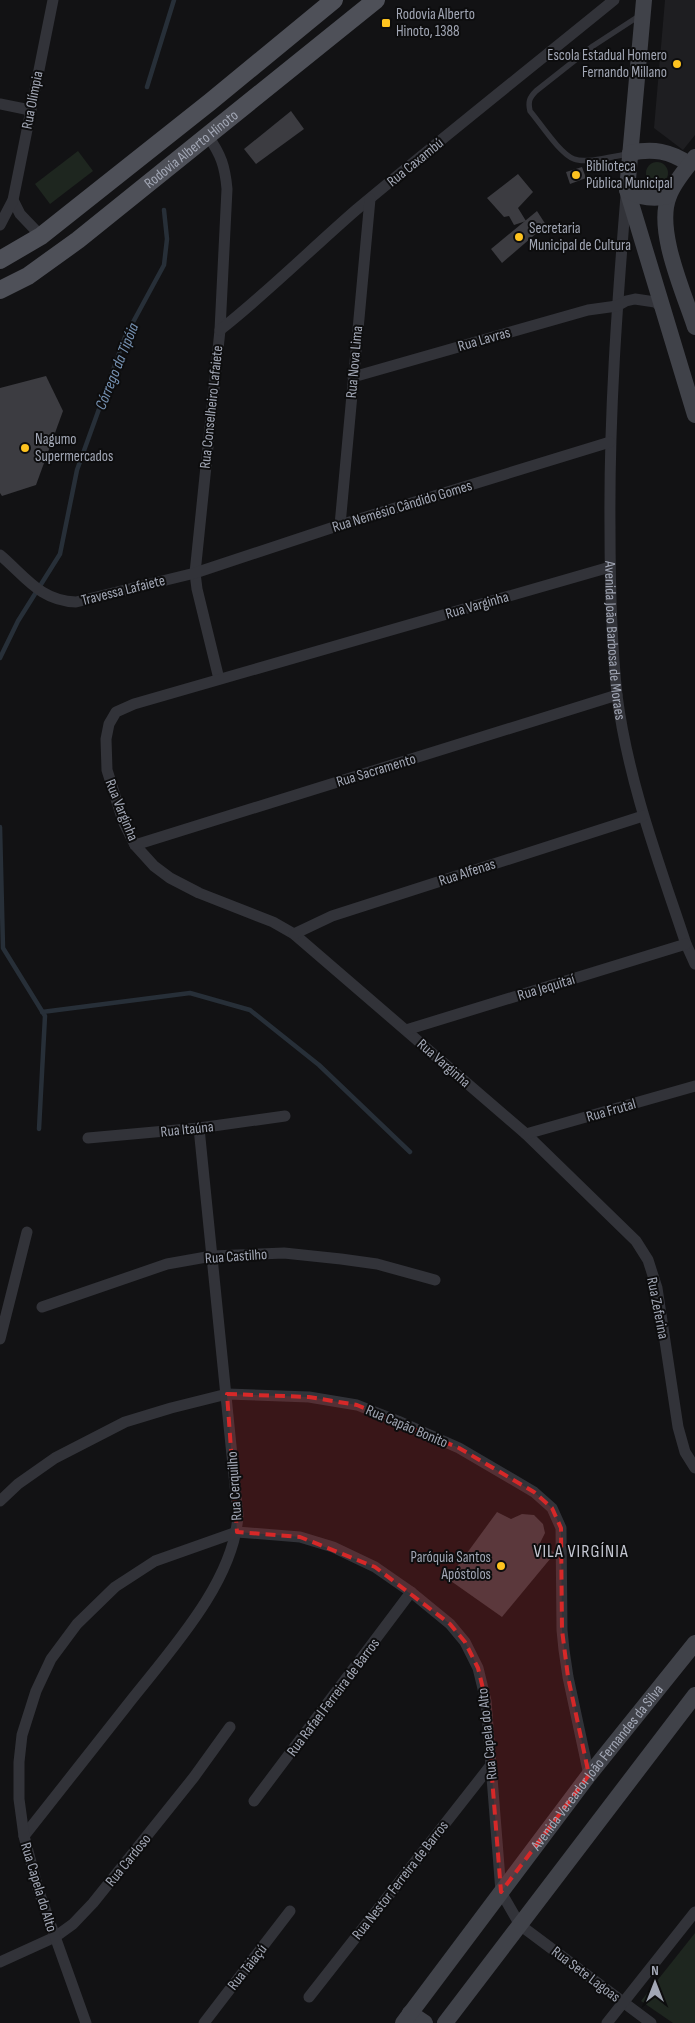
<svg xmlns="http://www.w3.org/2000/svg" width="695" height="2023" viewBox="0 0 695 2023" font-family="'Sofia Sans Condensed',sans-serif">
	<rect width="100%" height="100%" fill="#121214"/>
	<polygon fill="#1e1e21" points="665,0 695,0 695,135 683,150 654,128"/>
	<g fill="#1e261f">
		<polygon points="78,151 93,171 50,204 35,184"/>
		<circle cx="657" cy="173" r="11"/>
		<polygon points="695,1933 695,2023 673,2023 641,2001"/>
	</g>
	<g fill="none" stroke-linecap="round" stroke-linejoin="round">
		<g stroke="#272f38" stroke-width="4.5">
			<polyline points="147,87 174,0"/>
			<polyline points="0,658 18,621 60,554 77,470 125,337 164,265 167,239 164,210"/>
			<polyline points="0,827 3,948 45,1016 39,1129"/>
			<polyline points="42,1012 190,993 250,1010 319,1065 410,1152"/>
		</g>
	</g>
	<g fill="#3c3c41">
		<polygon points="291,111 304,129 256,164 244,149"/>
		<polygon points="582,167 586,178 570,184 566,172"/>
		<polygon points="518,174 533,192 518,208 526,221 514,225 509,216 504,217 487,198"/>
		<polygon points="537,211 546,225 502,263 491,249"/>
		<polygon points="46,376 63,411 36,485 2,496 0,493 0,388"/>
		<polygon points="497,1512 511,1519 522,1514 534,1515 543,1524 545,1533 540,1543 555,1553 502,1617 448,1579"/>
	</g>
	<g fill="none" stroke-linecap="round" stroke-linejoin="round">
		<path stroke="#323339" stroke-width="5.5" d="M 628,154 C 614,156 586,164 574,159 C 560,154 541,124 530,111 C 528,102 529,98 536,91 L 593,46 L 639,16"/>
		<g stroke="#323339" stroke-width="11">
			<polyline points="0,104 30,110"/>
			<path d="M 208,136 C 221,155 225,166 227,189 L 220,330 L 195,573 L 197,589 L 219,679"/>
			<path id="s1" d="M 626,196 C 617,306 609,416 610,527 C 610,583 611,639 617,695 C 628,781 659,863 686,944 L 695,964"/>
			<polyline points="13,200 20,214 41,236"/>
			<polyline points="0,225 13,200 53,0"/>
			<path d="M 220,330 C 267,293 310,250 356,210 C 441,139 528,70 614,0"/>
			<polyline points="353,377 588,310 617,306 626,301 635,299 655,302 663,308"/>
			<polyline points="340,525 370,199"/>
			<path d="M 0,555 C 25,576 40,601 76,602 L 195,573 L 340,525 L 610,442"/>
			<polyline points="610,567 134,704 116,712 109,724 106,739 107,770 123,821 135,845 154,866 170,878 199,893 273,922 294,934 526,1134 636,1241 648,1260 657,1288 678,1427 685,1452 695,1468"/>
			<polyline points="135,845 617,695"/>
			<polyline points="294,934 332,916 643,816"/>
			<polyline points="406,1030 686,944"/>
			<polyline points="526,1134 695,1086"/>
			<polyline points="88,1138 199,1128 285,1116"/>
			<polyline points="42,1307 167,1264 212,1256 284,1253 341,1259 377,1264 435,1280"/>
			<polyline points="0,1339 27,1232"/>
			<polyline points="0,1501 18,1484 55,1458 125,1422 171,1408 227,1394 309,1397 357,1405 398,1421 459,1448 534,1492 552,1508 561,1528 562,1630 564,1650 568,1677 589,1775"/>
			<polyline points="254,1801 411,1592"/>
			<path d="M 24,1836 C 58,1793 91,1751 125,1708 C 166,1655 234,1584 238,1515 L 199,1128"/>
			<polyline points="0,1962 55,1937 73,1924 93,1903 194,1777 230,1727"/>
			<polyline points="309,1997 491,1765"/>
			<polyline points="86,2023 38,1889 24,1836 19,1799 19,1762 22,1735 36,1691 51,1659 77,1624 115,1587 155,1561 237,1532 300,1537 333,1547 375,1567 411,1592 450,1624 465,1642 478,1668 486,1701 501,1892 520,1925 651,2023"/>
			<polyline points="204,2023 290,1911"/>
			<polyline points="607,2023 695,1912"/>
		</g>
		<g stroke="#404249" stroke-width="16">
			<polyline points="644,0 627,190 695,415"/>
			<path d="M 630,153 C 653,148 670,151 689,164"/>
			<path d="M 695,157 C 686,169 674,182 669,196 C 655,230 684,293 695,327"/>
			<path d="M 627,190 C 641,198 653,200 668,196"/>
			<polyline points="410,2013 425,2023"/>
			<path id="s2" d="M 403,2023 L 589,1775 L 695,1643"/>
			<polyline points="445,2023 695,1695"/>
		</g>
		<g stroke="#4e5058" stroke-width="18">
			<polyline points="0,260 41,236 210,102 334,0"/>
			<path id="s3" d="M 0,290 L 28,276 L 78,240 L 376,0"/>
		</g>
	</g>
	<path fill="#d62828" fill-opacity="0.2" stroke="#d62828" stroke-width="4" stroke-dasharray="10 6" stroke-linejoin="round" d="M 227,1394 L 309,1397 L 357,1405 L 459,1448 L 534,1492 L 552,1508 L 561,1528 L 562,1630 L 568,1677 L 589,1775 L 501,1892 L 486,1701 L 478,1668 L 465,1642 L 450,1624 L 375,1567 L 300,1537 L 237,1532 Z"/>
	<g fill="#fec31f" stroke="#0d0d0e" stroke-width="2">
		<rect x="381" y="18" width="10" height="10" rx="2.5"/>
		<circle cx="677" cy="64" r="5"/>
		<circle cx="576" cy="175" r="5"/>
		<circle cx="519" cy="237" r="5"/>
		<circle cx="25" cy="448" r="5"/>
		<circle cx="501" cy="1566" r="5"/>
	</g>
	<g text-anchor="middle" stroke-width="4" stroke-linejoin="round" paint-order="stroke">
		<g font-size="15" fill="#a2a7b5" stroke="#0d0d0e" text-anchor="start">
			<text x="396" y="19">Rodovia Alberto<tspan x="396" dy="17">Hinoto, 1388</tspan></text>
			<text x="667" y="60" text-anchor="end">Escola Estadual Homero<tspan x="667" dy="17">Fernando Millano</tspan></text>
			<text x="586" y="171">Biblioteca<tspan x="586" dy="17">Pública Municipal</tspan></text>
			<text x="529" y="233">Secretaria<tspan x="529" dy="17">Municipal de Cultura</tspan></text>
			<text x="35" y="444">Nagumo<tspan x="35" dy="17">Supermercados</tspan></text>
			<text x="491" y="1562" text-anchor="end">Paróquia Santos<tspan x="491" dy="17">Apóstolos</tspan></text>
		</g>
		<g font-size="15" fill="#a2a7b5" stroke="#0d0d0e">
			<text transform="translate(32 100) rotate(-79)" y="5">Rua Olímpia</text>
			<text dy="5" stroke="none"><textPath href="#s3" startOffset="238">Rodovia Alberto Hinoto</textPath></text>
			<text transform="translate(415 162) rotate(-39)" y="5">Rua Caxambú</text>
			<text transform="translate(484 339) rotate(-16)" y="5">Rua Lavras</text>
			<text transform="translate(354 362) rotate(-85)" y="5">Rua Nova Lima</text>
			<text transform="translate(211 407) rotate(-84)" y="5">Rua Conselheiro Lafaiete</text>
			<text transform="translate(402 506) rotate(-17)" y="5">Rua Nemésio Cândido Gomes</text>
			<text transform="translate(123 590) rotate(-14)" y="5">Travessa Lafaiete</text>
			<text transform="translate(477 605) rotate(-16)" y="5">Rua Varginha</text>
			<text dy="5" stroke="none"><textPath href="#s1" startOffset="445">Avenida João Barbosa de Moraes</textPath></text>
			<text transform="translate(376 770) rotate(-17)" y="5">Rua Sacramento</text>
			<text transform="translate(122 810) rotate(68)" y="5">Rua Varginha</text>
			<text transform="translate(467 872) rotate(-18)" y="5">Rua Alfenas</text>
			<text transform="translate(546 987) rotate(-17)" y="5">Rua Jequitaí</text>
			<text transform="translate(444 1063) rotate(41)" y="5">Rua Varginha</text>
			<text transform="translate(611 1110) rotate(-16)" y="5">Rua Frutal</text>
			<text transform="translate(187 1129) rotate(-6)" y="5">Rua Itaúna</text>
			<text transform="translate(236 1256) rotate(-4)" y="5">Rua Castilho</text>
			<text transform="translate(658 1308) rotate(79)" y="5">Rua Zeferina</text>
			<text transform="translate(407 1426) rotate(23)" y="5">Rua Capão Bonito</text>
			<text transform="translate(234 1486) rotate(-94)" y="5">Rua Cerquilho</text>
			<text transform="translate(333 1697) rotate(-53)" y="5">Rua Rafael Ferreira de Barros</text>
			<text transform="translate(487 1734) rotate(-96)" y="5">Rua Capela do Alto</text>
			<text dy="5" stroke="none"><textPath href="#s2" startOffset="321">Avenida Vereador João Fernandes da Silva</textPath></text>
			<text transform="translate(128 1860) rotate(-51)" y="5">Rua Cardoso</text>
			<text transform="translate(400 1880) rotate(-52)" y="5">Rua Nestor Ferreira de Barros</text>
			<text transform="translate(39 1887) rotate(73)" y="5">Rua Capela do Alto</text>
			<text transform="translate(247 1967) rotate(-52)" y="5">Rua Taiaçú</text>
			<text transform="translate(586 1974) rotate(37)" y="5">Rua Sete Lagoas</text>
		</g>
		<g font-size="16" font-style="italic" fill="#7692b3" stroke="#0d0d0e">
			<text transform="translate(116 366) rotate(-68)" y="6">Córrego da Tipóia</text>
		</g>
		<g font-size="18" letter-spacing="1" fill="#c3c6d1" stroke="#0d0d0e">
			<text x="581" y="1557">VILA VIRGÍNIA</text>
		</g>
	</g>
	<g transform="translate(655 1983)" stroke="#0d0d0e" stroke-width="4" paint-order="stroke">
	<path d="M0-4L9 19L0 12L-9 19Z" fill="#a2a7b5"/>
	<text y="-8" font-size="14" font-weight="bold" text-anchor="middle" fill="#a2a7b5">N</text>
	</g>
</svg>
